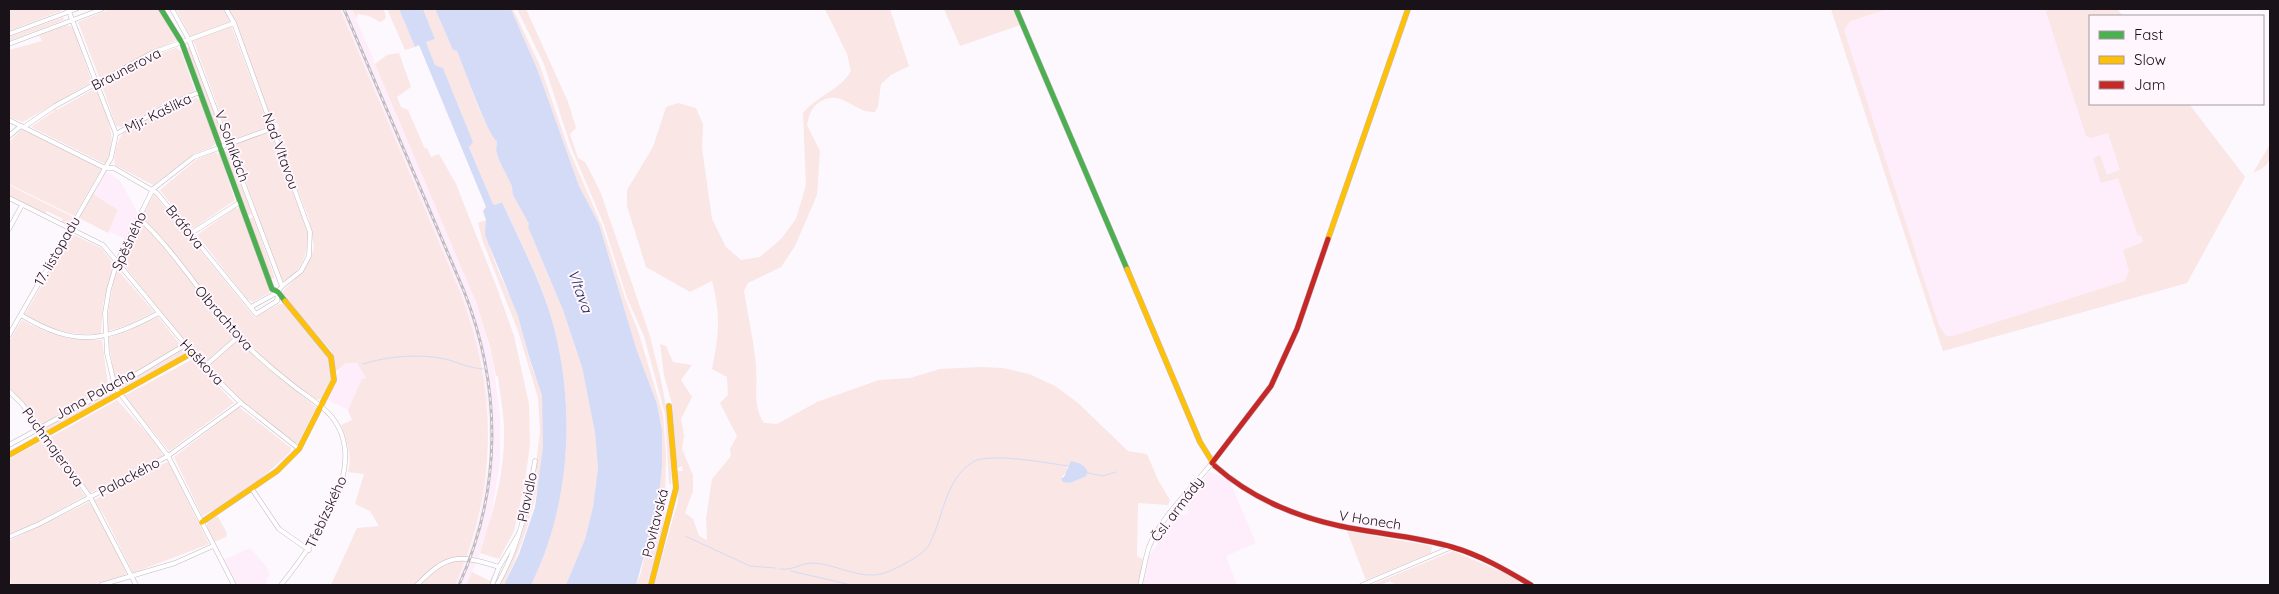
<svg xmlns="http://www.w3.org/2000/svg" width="2279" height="594" viewBox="0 0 2279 594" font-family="Quicksand,sans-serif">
	<rect width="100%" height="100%" fill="#fdf8fd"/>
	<g fill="#feeefb">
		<polygon points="340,9 352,9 471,288 482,319 493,362 500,418 500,462 490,522 476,563 466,585 455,585 470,549 479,519 489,461 489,419 482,364 471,322 460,292"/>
		<polygon points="1831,9 2117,9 2123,16 2090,16 2090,104 2189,104 2245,177 2187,283 1943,351"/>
		<polygon points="106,171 121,182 138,214 125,239 109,231 118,210 93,194"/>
		<polygon points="346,363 357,363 366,378 362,379 348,410 326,399 339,371"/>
		<polygon points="1209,472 1219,475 1230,482 1256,543 1226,556 1237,585 1142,585 1149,557 1177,515 1185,515 1189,513 1186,501 1192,492 1197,492 1201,483"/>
		<polygon points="250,548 266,566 270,575 266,580 268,582 264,585 237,585 223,560"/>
	</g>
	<g fill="#f9e6e5" fill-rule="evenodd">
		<polygon points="9,9 60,9 61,11 9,31"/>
		<polygon points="110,9 158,9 176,40 103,77 99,77 78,22"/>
		<path d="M 176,9 L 223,9 L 228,17 L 308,232 C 308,253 303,268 286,281 L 282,280 L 195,45 Z"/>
		<path d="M 228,9 L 340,9 L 460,292 C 498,389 498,490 455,585 L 331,585 L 357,528 L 379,526 L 370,511 L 355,504 L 364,474 L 348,472 C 353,458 346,438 341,425 L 352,420 L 348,410 L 362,379 L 366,378 L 357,363 L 346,363 L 337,371 L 335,369 L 332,352 L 283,296 L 283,291 L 301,273 L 312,254 L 314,247 L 309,219 L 277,136 L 276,130 L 279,128 L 277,123 L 273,124 L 270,119 L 245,48 L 243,46 L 232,15 Z"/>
		<polygon points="352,9 384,9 386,18 380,22 369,16 358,14 356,18"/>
		<polygon points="387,9 399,9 415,47 405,50"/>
		<path d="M 423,9 L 435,9 L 453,50 L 457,51 C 469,78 479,119 497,141 L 496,150 L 499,160 L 513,186 L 513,195 L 529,224 L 528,227 L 563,310 L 582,367 L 595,433 L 598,468 L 593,507 L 585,539 L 566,585 L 531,585 C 568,511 575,420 557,340 C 547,292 523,246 502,202 L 495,205 L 493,204 L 469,146 L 473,142 L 443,68 L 435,65 L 426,42 L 435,39 Z"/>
		<polygon points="511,9 513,9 540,66 569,150 602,226 625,298 638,331 663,415 666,454 665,511 663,529 648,585 636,585 641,573 662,466 662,430 657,404 636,348 599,224 579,186 538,71"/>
		<polygon points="517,9 526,9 568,102 576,128 570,134 578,158 585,162 600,191 650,336 661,380 669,422 672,463 671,484 669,484 665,414 644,336 627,298 604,225 571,147 544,64"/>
		<path d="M 825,9 L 890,9 L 909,66 L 891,75 L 881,84 L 878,106 L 875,112 C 855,114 841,88 820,102 C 811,107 809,116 807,125 L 820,151 L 817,195 L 795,246 L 781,267 L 748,283 L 744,291 C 748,316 754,342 756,367 C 758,386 752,406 764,423 L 777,424 L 817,402 L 879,380 L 910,378 L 940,369 L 981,367 L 1003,368 L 1029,374 L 1055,386 L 1078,403 L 1128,451 L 1147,454 L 1158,480 L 1170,500 L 1168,505 L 1138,503 L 1137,556 L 1144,560 L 1138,585 L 654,585 L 678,501 L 678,471 L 683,471 L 682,466 L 677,468 L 676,465 L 672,404 L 664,375 L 660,344 L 666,346 L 673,362 L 692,365 L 681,380 L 692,397 L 681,419 L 684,435 L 682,449 L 693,475 L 693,491 L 685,513 L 693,519 L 699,536 L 707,540 L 706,519 L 712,479 L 731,456 L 730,449 L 737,436 L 720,403 L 728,395 L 727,377 L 712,369 C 719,334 721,316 712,281 L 690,292 L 646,267 L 627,206 L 627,190 L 653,147 L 666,107 L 678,103 L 696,108 L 703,124 L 702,148 L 712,219 L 726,247 L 741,260 L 760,257 L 781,239 L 796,219 L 806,185 L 803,113 C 817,96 840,90 851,71 L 847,54 ZM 1067,466 L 1087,476 L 1070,483 L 1061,478 L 1067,471 Z"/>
		<polygon points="944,9 1012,9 1020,25 960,46"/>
		<polygon points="1831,9 1887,9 1850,21 1844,30 1939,326 1946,336 1953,336 2125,281 2129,271 2123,250 2143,242 2141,235 2138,236 2118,178 2101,183 2093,158 2100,155 2107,175 2120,170 2108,133 2091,138 2086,136 2045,9 2117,9 2123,16 2090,16 2090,104 2189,104 2245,177 2187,283 1943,351"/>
		<polygon points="63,17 64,20 9,41 9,37"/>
		<polygon points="67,25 73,27 92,82 23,122 9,117 9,50 42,41 39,35"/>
		<polygon points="190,47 224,137 220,139 186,48"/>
		<polygon points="176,48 181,51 195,91 168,102 122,127 116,126 102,85 153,56"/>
		<path d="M 399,53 L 411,87 L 397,97 L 401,107 L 408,110 L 425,149 L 427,148 L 431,157 L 439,154 L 456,184 L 497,288 L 514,336 L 529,404 L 530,444 L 525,482 L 514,531 L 499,559 L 480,553 C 492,514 504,478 504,437 C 505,417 500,396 498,376 L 496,376 L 490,347 L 477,304 L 375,64 L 387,55 Z"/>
		<path d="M 92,90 L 97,92 C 106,115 120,140 105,164 L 31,127 L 53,112 L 55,108 L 57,110 Z"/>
		<path d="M 196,98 L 200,100 L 216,143 L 212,147 L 194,154 L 153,185 L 115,165 C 113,156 117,138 125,132 C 140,119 176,105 196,98 Z"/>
		<polygon points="22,129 102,168 74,216 9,184 9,142"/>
		<path d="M 2270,144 C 2270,162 2270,165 2253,173 Z"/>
		<polygon points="229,151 252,214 248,215 225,152"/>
		<polygon points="215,152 220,155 235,200 194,228 189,228 160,190 196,160"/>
		<polygon points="9,185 73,217 69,226 61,222 63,219 47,211 45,214 9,197"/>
		<polygon points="93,194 118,210 108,233 81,219 80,216"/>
		<path d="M 154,194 L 255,318 L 279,304 L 283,304 L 330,359 L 332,377 L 321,399 L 315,400 C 246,352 197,283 144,219 L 143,215 Z"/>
		<polygon points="235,208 240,209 270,289 269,293 253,302 247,299 197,235"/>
		<polygon points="253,217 275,278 271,279 249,219"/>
		<path d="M 486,220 C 485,250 506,285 517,313 C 524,331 526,350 532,368 C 535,377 541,384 542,393 C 550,460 532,526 504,585 L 498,585 L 519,542 L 531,502 L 540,432 L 538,398 L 518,331 L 483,242 L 478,223 Z"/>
		<path d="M 142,225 L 146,226 L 233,333 L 233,339 L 206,362 L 197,356 L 123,264 L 121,259 C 126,249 131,228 142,225 Z"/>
		<path d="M 72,234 L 101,248 L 114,264 L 103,304 L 101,334 C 73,336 48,330 25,314 Z"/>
		<polygon points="116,268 154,312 128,325 108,331 108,313"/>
		<polygon points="158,317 187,353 120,391 115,380 108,338 128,331"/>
		<path d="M 22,320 C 54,337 66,339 102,340 L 108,385 L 113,392 L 113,395 L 49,430 L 44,431 L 21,400 L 9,387 L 9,341 Z"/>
		<polygon points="237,341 240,341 269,369 315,406 316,408 298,443 295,443 246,405 210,370 211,363"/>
		<polygon points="193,359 234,403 169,451 124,396"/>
		<polygon points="117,400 152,439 164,456 90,493 49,438"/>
		<path d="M 239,407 L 291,448 L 291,451 C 265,477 236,500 202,516 L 174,457 Z"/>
		<polygon points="44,440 85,496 28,527 9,534 9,459"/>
		<polygon points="167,462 169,463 209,544 133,573 105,517 94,500"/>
		<polygon points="89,502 101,520 126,572 125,576 92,585 12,585 9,576 9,541"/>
		<polygon points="215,516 218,517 227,533 226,537 214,542 207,527 207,521"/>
		<polygon points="1347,531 1432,546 1431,553 1366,580"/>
		<polygon points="1453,551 1507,574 1523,585 1396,585 1390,581 1381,585 1371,585"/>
		<polygon points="472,572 490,581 494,572 490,585 466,585"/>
	</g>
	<g fill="#d4dbf7">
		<path d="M 399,9 L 423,9 L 435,39 L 426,42 L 435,65 L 443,68 L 473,142 L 469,147 L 493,204 L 495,205 L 502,202 C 522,246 547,292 557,340 C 575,420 568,511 531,585 L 504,585 L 519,554 L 535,507 L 543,447 L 542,395 L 530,360 L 518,316 L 485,235 L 486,220 L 483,211 L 486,207 L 419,45 L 415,47 Z"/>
		<path d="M 435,9 L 511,9 L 538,71 L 579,186 L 599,224 L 636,348 L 657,404 L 662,430 L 662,465 L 658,505 L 636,585 L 566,585 L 585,539 L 593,507 L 598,468 L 595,433 L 582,367 L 563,310 L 528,227 L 529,224 L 513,195 L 512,186 L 499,160 L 496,150 L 497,141 C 487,134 464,67 457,51 L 453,50 Z"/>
		<path d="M 1071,461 C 1079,463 1085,464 1088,473 L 1086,475 L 1087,476 L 1070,483 L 1063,482 L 1061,478 L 1064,477 Z"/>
	</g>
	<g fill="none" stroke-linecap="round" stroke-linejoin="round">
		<g stroke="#d4dbf7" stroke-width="1">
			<path d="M 363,364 C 388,356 423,353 449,360 C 461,364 470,368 483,369"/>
			<polyline points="1088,473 1103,476 1116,472"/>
			<polyline points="653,525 661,528"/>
			<polyline points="685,536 750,566 775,568"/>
			<path d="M 780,569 C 792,571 801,563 813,563 C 835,564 859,579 881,574 C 893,571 924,555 929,545 C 944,517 944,480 973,462 C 988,452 1048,463 1068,466"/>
			<polyline points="791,571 851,585"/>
			<polyline points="905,585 908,585"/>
			<polyline points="923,585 926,585"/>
		</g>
		<g stroke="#c2bcc2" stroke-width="5">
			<g id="street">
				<polyline points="172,9 189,40 282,286"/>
				<polyline points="226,9 234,23 310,232 309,256 301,271 282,286 278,292 251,307"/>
				<polyline points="9,34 76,9"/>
				<polyline points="9,44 102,9"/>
				<polyline points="9,120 105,168"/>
				<polyline points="24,127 55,106 152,53 234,23"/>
				<polyline points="116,134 170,104 200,92"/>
				<polyline points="9,136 21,126"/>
				<polyline points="105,168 114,168 157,193 256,314 277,301 278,292"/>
				<polyline points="9,198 103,245 204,367 241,403 299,449"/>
				<path d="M 139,218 C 177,253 204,300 239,338 C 255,354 272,369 290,383 C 303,394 320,403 331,416 C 373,466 312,546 281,585"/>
				<polyline points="9,229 22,205"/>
				<polyline points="190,234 240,202"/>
				<path d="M 21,315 C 76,348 104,342 159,313"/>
				<polyline points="9,335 111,158 116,134 68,9"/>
				<polyline points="204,367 238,337"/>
				<polyline points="9,391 22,404 90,497 136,585"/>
				<polyline points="9,445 115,387 185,345"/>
				<polyline points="252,489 279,529 309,550"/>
				<polyline points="9,537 39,524 168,456 241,403"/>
				<polyline points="499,567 518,535"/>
				<polyline points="101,585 175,563 213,546"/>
				<polyline points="234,585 168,456 115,387 107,353 105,313 109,289 117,262 153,189 194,157 273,128"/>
				<path d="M 417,585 C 447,554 458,554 499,567 L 492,585"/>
				<path d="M 497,585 C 519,547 528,504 535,461"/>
				<path d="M 1140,585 C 1143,573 1145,559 1149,547 C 1160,518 1192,488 1212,463"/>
				<polyline points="1362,585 1452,547"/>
			</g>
		</g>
		<g stroke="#c2bcc2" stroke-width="6">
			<g id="fast">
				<polyline points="161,9 182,43 272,289 278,292 285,301"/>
				<polyline points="1016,9 1127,269"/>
			</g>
		</g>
		<g stroke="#c2bcc2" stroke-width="6">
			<g id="slow">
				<polyline points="1328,239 1408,9"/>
				<polyline points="1127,269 1200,442 1215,466"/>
				<polyline points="9,455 192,353"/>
				<polyline points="202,522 277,471 299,449 334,380 331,357 285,301"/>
				<polyline points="651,585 676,488 669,406"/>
			</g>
		</g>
		<g stroke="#c2bcc2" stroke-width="6">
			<g id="jam">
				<polyline points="1212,463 1271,386 1297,329 1328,239"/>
				<path d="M 1215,466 C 1250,497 1294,516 1340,526 C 1377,534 1416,536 1452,547 C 1480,555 1506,570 1531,585"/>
			</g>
		</g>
		<use href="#street" stroke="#fffeff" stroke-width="4"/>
		<use href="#fast" stroke="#4caf50" stroke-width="5"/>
		<use href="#slow" stroke="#ffc107" stroke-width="5"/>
		<use href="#jam" stroke="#c62828" stroke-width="5"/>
		<g stroke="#bfbcbe" stroke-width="3">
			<path id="rail" d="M 344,9 L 464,291 C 502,388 502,490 459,585"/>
		</g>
		<use href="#rail" stroke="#fff6fe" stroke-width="1" stroke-dasharray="4" stroke-linecap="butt"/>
	</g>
	<g text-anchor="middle" stroke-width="4" stroke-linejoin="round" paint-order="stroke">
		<g font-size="14" fill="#1a1219" stroke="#fff6fe">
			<text transform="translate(126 69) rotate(-27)" y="5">Braunerova</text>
			<text transform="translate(158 113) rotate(-26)" y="5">Mjr. Kašlíka</text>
			<text transform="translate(232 146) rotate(70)" y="5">V Solníkách</text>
			<text transform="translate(281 151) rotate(70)" y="5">Nad Vltavou</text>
			<text transform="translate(185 227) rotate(51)" y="5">Bráfova</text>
			<text transform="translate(129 241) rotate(-65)" y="5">Spěšného</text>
			<text transform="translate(57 251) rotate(-60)" y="5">17. listopadu</text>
			<text transform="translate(224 318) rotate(49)" y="5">Olbrachtova</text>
			<text transform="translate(202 362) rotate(47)" y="5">Haškova</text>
			<text transform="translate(95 394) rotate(-29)" y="5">Jana Palacha</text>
			<text transform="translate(53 447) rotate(54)" y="5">Puchmajerova</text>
			<text transform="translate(129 477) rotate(-28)" y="5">Palackého</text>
			<text transform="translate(527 497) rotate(-78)" y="5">Plavidlo</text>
			<text transform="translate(1177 509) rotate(-53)" y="5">Čsl. armády</text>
			<text transform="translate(326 512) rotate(-65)" y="5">Třebízského</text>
			<text transform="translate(1370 520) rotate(9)" y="5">V Honech</text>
			<text transform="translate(655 523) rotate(-76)" y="5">Povltavská</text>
		</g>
		<g font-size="15" font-style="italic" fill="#1d2655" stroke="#fff6fe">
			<text transform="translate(580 291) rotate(70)" y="5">Vltava</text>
		</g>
	</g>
	<rect width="2279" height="594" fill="none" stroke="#1a1219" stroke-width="20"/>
	<rect x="2089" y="15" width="175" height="90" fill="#fff6fe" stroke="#a39ba2"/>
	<rect x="2099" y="31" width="25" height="8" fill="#4caf50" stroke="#a39ba2"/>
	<text x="2134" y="40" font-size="15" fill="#1a1219">Fast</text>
	<rect x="2099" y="56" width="25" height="8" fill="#ffc107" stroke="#a39ba2"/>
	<text x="2134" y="65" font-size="15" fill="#1a1219">Slow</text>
	<rect x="2099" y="81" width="25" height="8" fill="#c62828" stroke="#a39ba2"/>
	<text x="2134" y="90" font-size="15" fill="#1a1219">Jam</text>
</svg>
